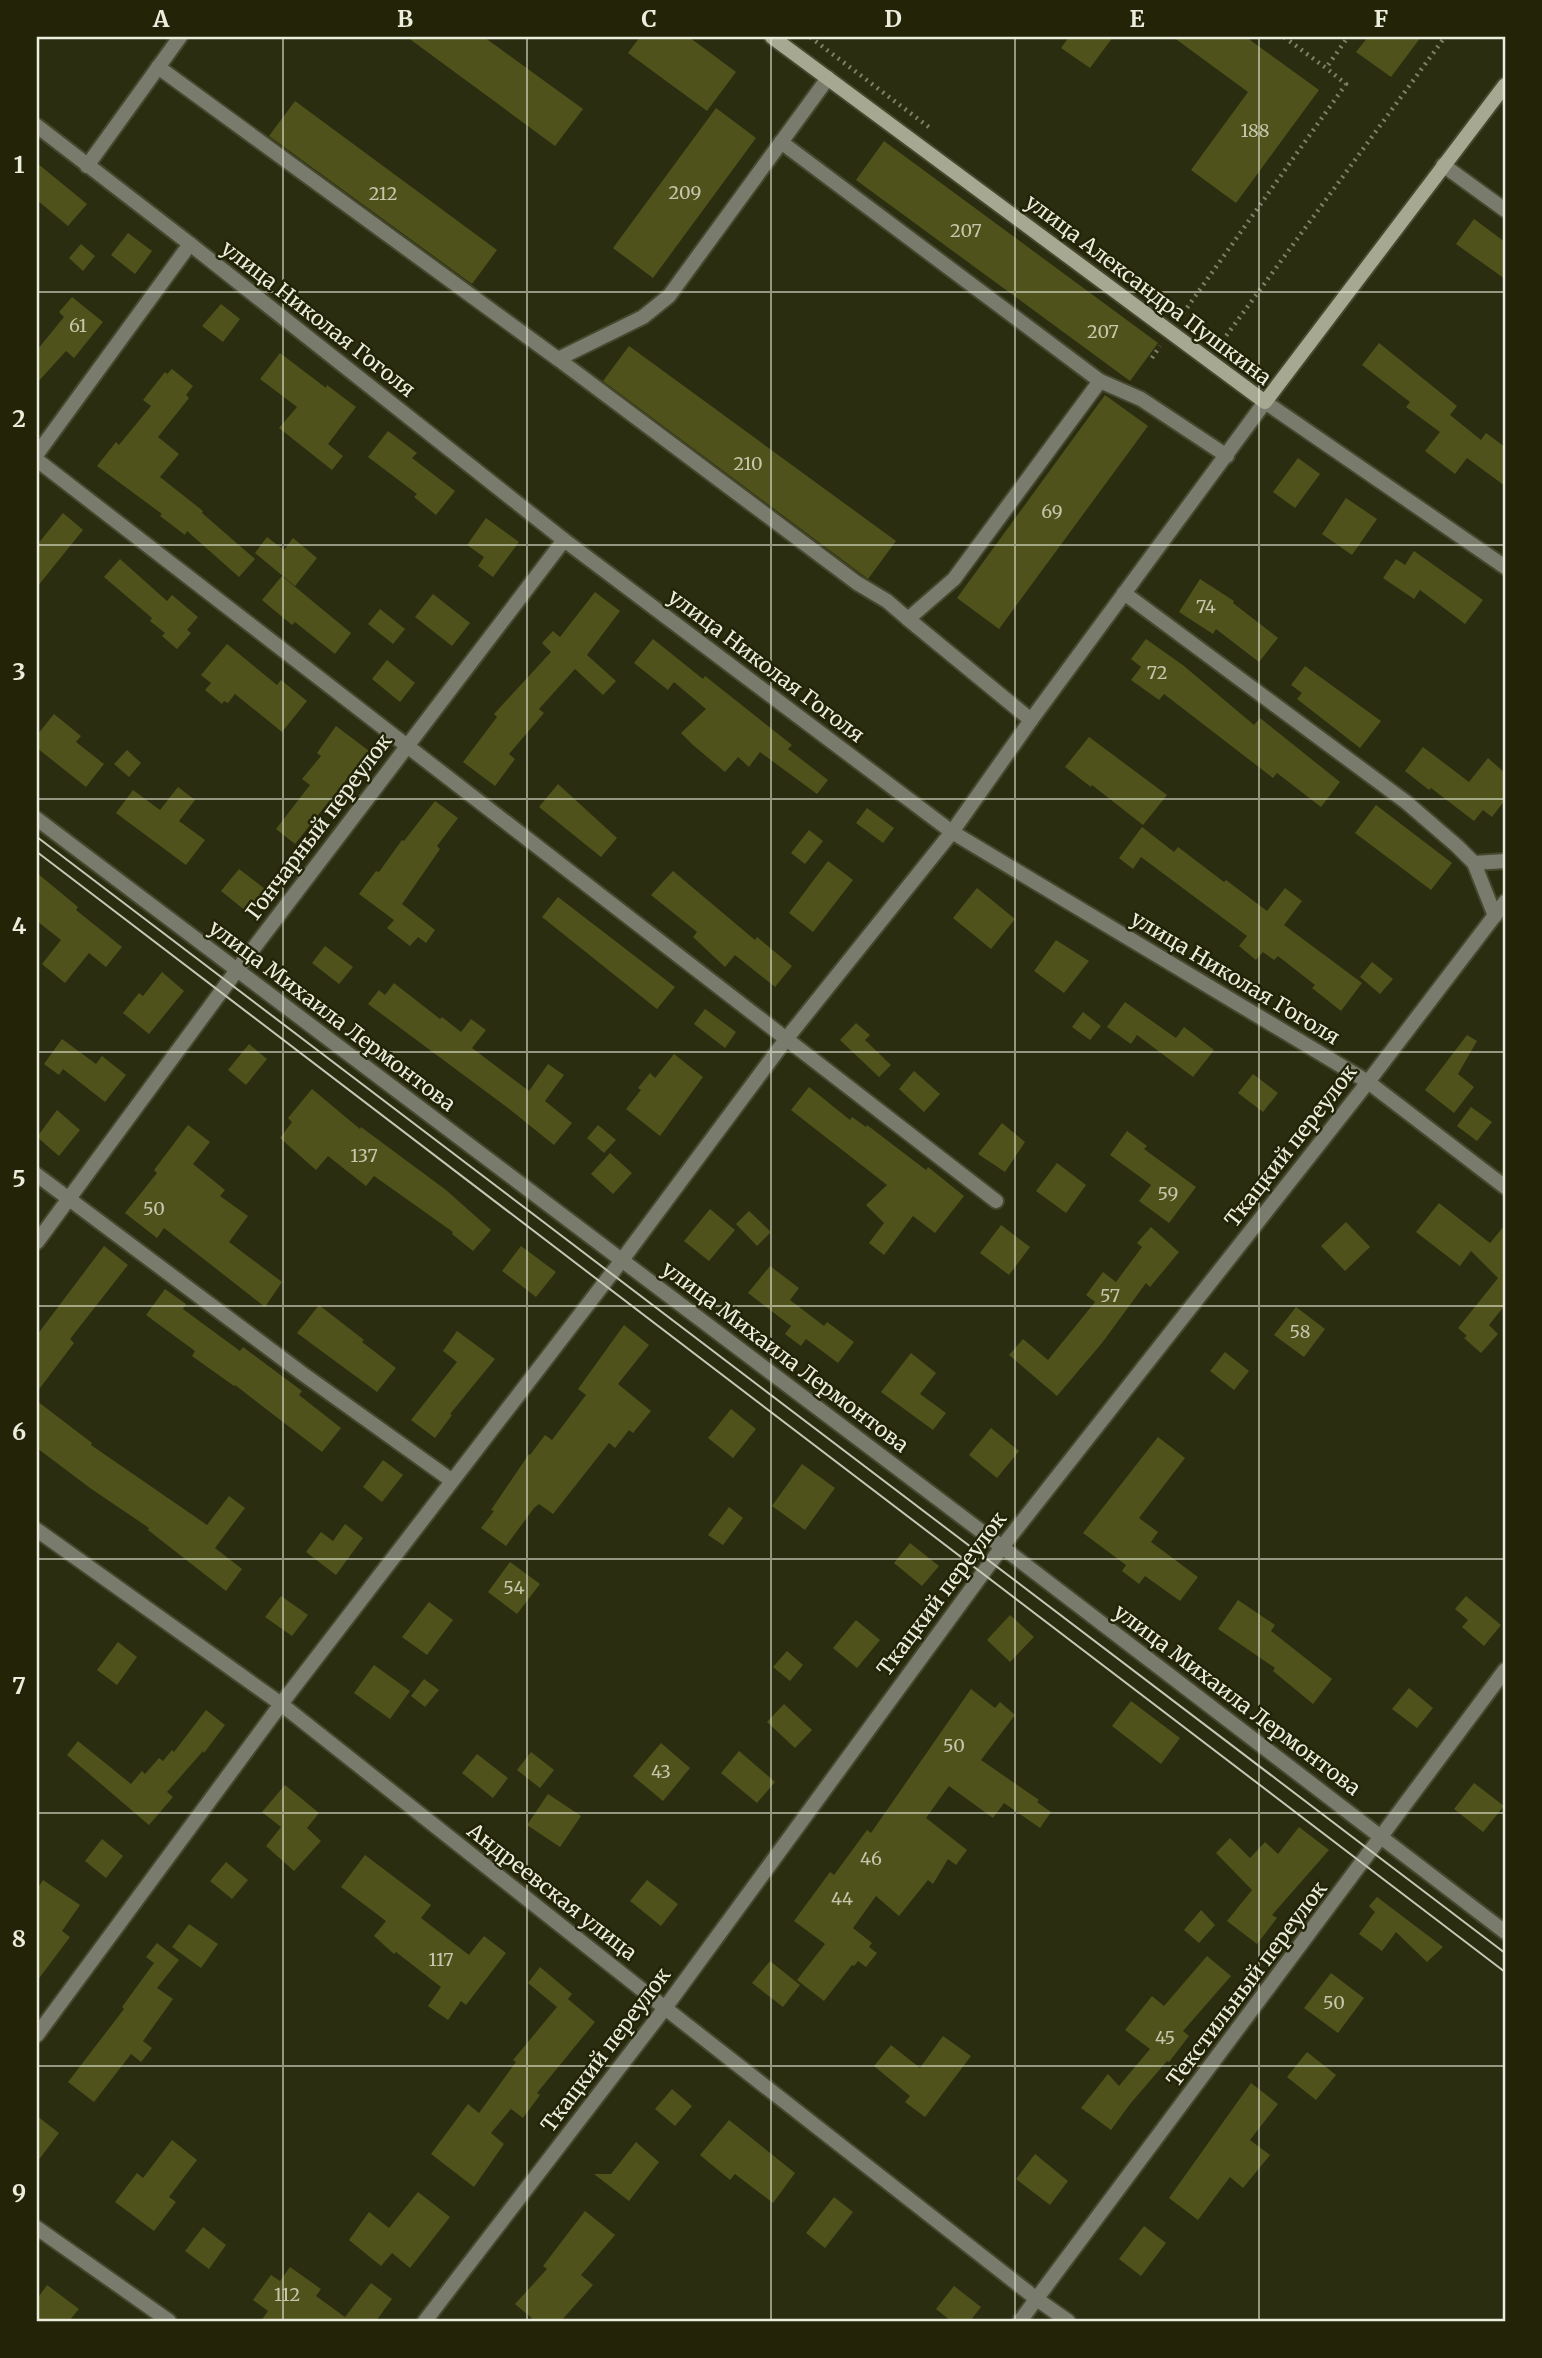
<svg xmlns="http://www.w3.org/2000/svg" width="1542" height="2358" viewBox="0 0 1542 2358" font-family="Merriweather,serif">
	<rect width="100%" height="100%" fill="#2b2d11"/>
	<g fill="#4f521a">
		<polygon points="407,37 484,37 583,109 555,146"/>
		<polygon points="640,37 689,37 736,72 707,111 628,53"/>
		<polygon points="1069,37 1113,37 1090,68 1061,48"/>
		<polygon points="1173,37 1246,37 1319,90 1236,203 1191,170 1248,92"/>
		<polygon points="1368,37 1421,37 1391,77 1356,52"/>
		<polygon points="295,101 497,250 472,284 269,136"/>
		<polygon points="716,108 756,138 653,278 613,248"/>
		<polygon points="884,141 1158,343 1130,381 856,180"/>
		<polygon points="37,163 87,204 68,226 37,200"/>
		<polygon points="1474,219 1505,242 1505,279 1456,244"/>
		<polygon points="128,233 152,251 135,274 111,255"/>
		<polygon points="81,244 95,256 83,271 69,258"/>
		<polygon points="72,297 103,322 74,358 66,351 37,383 37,350 64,317 59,312"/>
		<polygon points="221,304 240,319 223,342 202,326"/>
		<polygon points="1379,343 1457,406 1450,415 1481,440 1486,433 1505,447 1505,486 1467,458 1455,474 1425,451 1440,432 1406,407 1410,402 1362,365"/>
		<polygon points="629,346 896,541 868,579 603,381"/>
		<polygon points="280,353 326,388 327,385 356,407 328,444 343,456 332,470 279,428 297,407 260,379"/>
		<polygon points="172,369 193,386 186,395 189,398 158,437 179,454 160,477 203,511 202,513 255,559 239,577 187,531 185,535 160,516 162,514 97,466 116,442 119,445 151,406 143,400 165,372 167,374"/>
		<polygon points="1105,395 1148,426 999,629 957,598"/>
		<polygon points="388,431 417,453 412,458 455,491 436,515 414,497 417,494 368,457"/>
		<polygon points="1298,458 1320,474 1295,508 1273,492"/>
		<polygon points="1346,498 1377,519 1352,555 1322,534"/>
		<polygon points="63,513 83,530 37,587 37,545"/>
		<polygon points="486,518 519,542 493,577 478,566 484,557 467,545"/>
		<polygon points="267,537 284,550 293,538 317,558 295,586 255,553"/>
		<polygon points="1414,551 1483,600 1465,624 1420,590 1414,599 1383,578 1396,559 1405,565"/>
		<polygon points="120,559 167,601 172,595 198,617 187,630 191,633 177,649 162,636 165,633 150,621 152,618 104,577"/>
		<polygon points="282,576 351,633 335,654 295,622 292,625 262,600"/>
		<polygon points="1200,579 1234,601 1233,603 1278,638 1259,662 1216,629 1213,634 1179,612"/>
		<polygon points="595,592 620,611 587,655 616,681 603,695 575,669 539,709 544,713 509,754 515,759 495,786 463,762 497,717 494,714 551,652 542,643 553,631 560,637"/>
		<polygon points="433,594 470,623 452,646 415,617"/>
		<polygon points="380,609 405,629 393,644 368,624"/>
		<polygon points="653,639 703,679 705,676 792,745 788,749 828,780 817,794 760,752 749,767 738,757 725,772 693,745 681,733 706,709 674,682 668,690 634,663"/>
		<polygon points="1146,639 1184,666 1254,725 1260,718 1340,782 1321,807 1277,773 1273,778 1164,694 1159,700 1131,680 1141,667 1131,659"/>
		<polygon points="227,644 277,685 281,680 307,701 282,732 235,694 228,703 224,701 222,704 205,690 211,683 201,675"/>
		<polygon points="387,660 415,683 400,702 372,679"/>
		<polygon points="1305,666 1381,721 1360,748 1297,699 1302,693 1291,685"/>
		<polygon points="54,714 81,736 76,742 104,764 86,787 37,748 37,735"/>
		<polygon points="336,726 369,751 295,844 276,829 310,785 302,779 321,756 317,753"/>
		<polygon points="1089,737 1167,795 1143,825 1092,785 1091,787 1065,767"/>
		<polygon points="1423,747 1469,782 1488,758 1505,773 1505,800 1492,817 1483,810 1474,821 1431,788 1429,790 1405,771"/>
		<polygon points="127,750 141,763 129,777 114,764"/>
		<polygon points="558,784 617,838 601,857 539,807"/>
		<polygon points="178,787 195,800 179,821 205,840 186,865 116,813 133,790 160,810"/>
		<polygon points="435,801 458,818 437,846 440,849 402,904 435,930 426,943 418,937 410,946 387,928 394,920 359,894 376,871 379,872 402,840 404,841"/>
		<polygon points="1376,805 1452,863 1431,890 1355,833"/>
		<polygon points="867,808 894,828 883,843 856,823"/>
		<polygon points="1142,827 1174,852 1178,847 1224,882 1226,880 1267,911 1285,888 1302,901 1284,925 1362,983 1341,1011 1312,988 1315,985 1278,956 1274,960 1263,952 1256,960 1239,946 1247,936 1141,857 1133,869 1119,858"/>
		<polygon points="809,830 823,841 805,864 791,853"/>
		<polygon points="828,861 853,880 813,932 789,913"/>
		<polygon points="239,869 265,889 247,912 221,891"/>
		<polygon points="673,871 755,940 757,937 792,966 775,987 735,955 725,967 693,937 697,932 651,895"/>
		<polygon points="37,873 78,907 76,910 122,947 106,967 89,953 65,983 42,964 61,940 37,921"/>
		<polygon points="977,888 1015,919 991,949 953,918"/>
		<polygon points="558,897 675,987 657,1009 542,917"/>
		<polygon points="1056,940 1089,961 1064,993 1034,971"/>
		<polygon points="325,946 353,967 339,984 312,963"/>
		<polygon points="1372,962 1393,979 1380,994 1360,977"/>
		<polygon points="162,972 184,991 149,1034 123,1013 139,993 143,996"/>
		<polygon points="394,983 440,1019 442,1017 461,1032 471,1019 486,1030 472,1048 529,1091 548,1064 564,1075 545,1101 572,1123 554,1145 508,1108 368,1004 379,990 385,995"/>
		<polygon points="1125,1002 1176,1038 1184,1027 1214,1050 1193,1077 1137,1035 1131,1044 1107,1027"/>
		<polygon points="705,1009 736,1032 725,1048 694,1024"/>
		<polygon points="1083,1012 1101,1026 1090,1040 1072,1027"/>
		<polygon points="856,1023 870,1035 865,1040 891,1065 879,1077 840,1040"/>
		<polygon points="1467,1035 1477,1041 1458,1074 1474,1087 1454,1113 1425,1090"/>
		<polygon points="62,1039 96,1064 102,1056 126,1075 105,1102 63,1069 59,1075 44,1064"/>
		<polygon points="249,1044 267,1059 246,1085 228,1070"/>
		<polygon points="674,1054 703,1077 660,1136 626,1109 641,1090 638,1088 650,1073 655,1078"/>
		<polygon points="914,1071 940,1094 924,1112 899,1089"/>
		<polygon points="1253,1074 1278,1093 1263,1112 1238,1093"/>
		<polygon points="809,1087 850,1120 852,1117 866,1127 867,1125 926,1170 928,1167 964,1196 935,1233 913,1216 884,1255 869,1243 884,1223 866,1205 887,1185 791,1110"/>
		<polygon points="312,1089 360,1129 361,1127 446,1190 491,1230 473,1251 452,1234 453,1232 374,1176 366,1186 328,1156 316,1170 280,1138 292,1122 288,1118"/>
		<polygon points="1471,1107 1492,1122 1477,1141 1457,1126"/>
		<polygon points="57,1110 80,1130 59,1156 37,1137"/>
		<polygon points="1002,1123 1025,1142 1005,1172 978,1154"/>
		<polygon points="188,1125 210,1142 193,1164 225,1190 220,1196 248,1216 229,1242 282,1282 265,1307 164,1228 157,1238 125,1213 157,1173 154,1170"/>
		<polygon points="598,1125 616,1140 604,1153 587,1138"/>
		<polygon points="1127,1131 1147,1146 1144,1149 1196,1187 1169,1223 1139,1201 1151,1185 1110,1155"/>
		<polygon points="610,1153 632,1173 613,1194 591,1174"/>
		<polygon points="1057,1163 1086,1185 1066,1213 1036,1191"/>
		<polygon points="1439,1203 1490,1243 1505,1225 1505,1305 1489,1325 1498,1334 1481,1353 1464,1338 1467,1336 1458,1328 1498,1278 1471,1251 1460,1266 1416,1232"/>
		<polygon points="710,1209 735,1230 709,1261 684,1241"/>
		<polygon points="749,1211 771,1232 757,1246 736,1224"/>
		<polygon points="1346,1222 1370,1247 1345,1271 1321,1246"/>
		<polygon points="1001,1225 1030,1247 1009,1275 980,1253"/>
		<polygon points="1151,1227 1179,1252 1150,1287 1146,1283 1102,1343 1057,1396 1009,1355 1023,1339 1048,1360 1095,1302 1086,1295 1103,1272 1116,1282 1142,1247 1137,1243"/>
		<polygon points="104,1246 128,1265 70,1339 74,1343 37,1392 37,1335"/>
		<polygon points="521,1246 556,1272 536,1297 502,1271"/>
		<polygon points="770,1266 799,1288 790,1300 824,1326 827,1322 854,1342 838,1363 806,1339 801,1346 785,1334 791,1326 748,1293"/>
		<polygon points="165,1289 186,1304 183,1309 240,1351 243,1347 302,1391 299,1395 341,1428 322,1452 235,1385 234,1386 192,1356 195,1351 146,1315"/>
		<polygon points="319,1305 364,1340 362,1342 396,1368 377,1392 297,1333"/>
		<polygon points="1296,1307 1325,1329 1304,1357 1274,1335"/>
		<polygon points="624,1325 649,1345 618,1384 651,1411 633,1433 629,1430 615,1448 609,1443 553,1514 539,1504 534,1508 506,1546 481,1528 494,1511 491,1510 529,1454 530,1455 545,1435 552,1440 586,1395 578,1389"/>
		<polygon points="457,1331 495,1359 450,1414 452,1415 435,1438 411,1420 457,1362 443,1351"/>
		<polygon points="1225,1352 1249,1371 1234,1390 1210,1371"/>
		<polygon points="911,1353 936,1373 920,1394 946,1413 933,1430 881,1392"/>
		<polygon points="37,1401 92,1443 91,1445 207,1525 229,1496 245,1508 215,1548 242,1569 226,1591 148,1530 149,1528 90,1488 37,1448"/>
		<polygon points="731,1409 756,1429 733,1458 708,1438"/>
		<polygon points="991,1428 1019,1451 997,1478 969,1455"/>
		<polygon points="1158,1437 1185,1458 1139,1518 1158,1532 1151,1542 1198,1577 1180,1601 1145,1576 1139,1584 1122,1571 1126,1565 1083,1533"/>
		<polygon points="383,1460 403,1475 382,1502 363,1487"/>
		<polygon points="802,1464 835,1488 805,1530 772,1506"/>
		<polygon points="729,1507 743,1518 723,1545 708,1535"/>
		<polygon points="345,1524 363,1538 336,1575 306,1552 321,1532 333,1541"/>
		<polygon points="910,1543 939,1566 922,1586 894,1563"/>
		<polygon points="510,1562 540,1584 517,1614 488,1592"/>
		<polygon points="281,1596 308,1615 292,1636 265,1617"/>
		<polygon points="1466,1596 1501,1625 1484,1646 1462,1627 1468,1620 1455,1609"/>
		<polygon points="1238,1600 1275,1625 1271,1631 1332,1679 1313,1704 1273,1671 1275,1668 1218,1629"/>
		<polygon points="429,1602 453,1620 427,1655 402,1637"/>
		<polygon points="1010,1615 1034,1637 1010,1662 987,1640"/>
		<polygon points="856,1620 880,1640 857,1668 833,1648"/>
		<polygon points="118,1642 137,1657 117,1685 97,1670"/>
		<polygon points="787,1651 803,1665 790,1681 773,1667"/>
		<polygon points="374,1665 410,1691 390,1719 354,1693"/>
		<polygon points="424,1679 439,1690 425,1707 411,1696"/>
		<polygon points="1409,1688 1433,1708 1417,1728 1392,1709"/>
		<polygon points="971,1689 995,1708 1000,1702 1015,1715 981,1760 1039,1800 1037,1802 1051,1812 1040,1828 1004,1803 993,1818 949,1786 926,1818 967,1850 956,1865 948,1859 933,1884 928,1880 899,1916 876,1896 853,1928 872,1943 869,1947 877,1953 866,1967 858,1961 854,1966 852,1965 824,2001 797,1980 825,1944 794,1921 830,1872 834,1875 867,1830 871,1833"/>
		<polygon points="1131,1701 1180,1738 1161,1764 1112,1726"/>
		<polygon points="784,1704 812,1730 795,1748 767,1722"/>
		<polygon points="206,1710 225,1725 204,1753 203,1751 167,1792 173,1797 149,1825 67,1755 78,1741 131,1784 142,1771 145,1774 159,1758 163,1761 172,1750 174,1752"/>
		<polygon points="661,1743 690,1768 663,1801 633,1776"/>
		<polygon points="739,1751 775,1782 757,1803 721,1773"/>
		<polygon points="531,1752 554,1770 540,1788 517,1770"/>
		<polygon points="477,1754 508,1778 493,1798 462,1773"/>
		<polygon points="1474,1783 1504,1806 1483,1832 1454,1809"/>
		<polygon points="285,1785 319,1813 307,1828 321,1841 294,1871 266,1846 281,1827 262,1812"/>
		<polygon points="548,1794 581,1816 560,1847 527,1825"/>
		<polygon points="1299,1827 1329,1850 1272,1915 1277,1918 1257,1944 1227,1921 1252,1890 1216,1853 1230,1838 1250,1858 1265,1842 1278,1854"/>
		<polygon points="102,1839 123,1856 106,1878 85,1861"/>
		<polygon points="365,1855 431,1905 421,1918 469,1955 484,1936 506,1953 466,2005 461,2001 448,2020 428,2006 441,1987 396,1952 394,1954 374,1936 386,1921 341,1887"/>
		<polygon points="226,1862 248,1880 232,1899 210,1881"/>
		<polygon points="43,1880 80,1905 62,1931 70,1937 37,1981 37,1889"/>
		<polygon points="647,1880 678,1904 661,1926 630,1901"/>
		<polygon points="1377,1897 1443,1947 1427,1962 1396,1932 1382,1951 1359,1934 1375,1912 1369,1906"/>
		<polygon points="1201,1910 1215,1925 1199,1943 1184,1930"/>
		<polygon points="189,1924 218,1944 201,1968 172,1947"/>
		<polygon points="157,1943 179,1960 157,1988 173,1999 143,2041 152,2048 141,2062 131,2054 94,2102 68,2082 124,2009 122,2007 154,1963 146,1957"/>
		<polygon points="1207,1956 1231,1976 1183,2031 1189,2036 1169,2062 1167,2061 1130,2104 1111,2130 1081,2108 1108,2074 1119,2086 1150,2049 1125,2030 1152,1996 1164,2006"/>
		<polygon points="770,1961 800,1985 783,2007 752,1983"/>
		<polygon points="540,1967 572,1994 568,1999 595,2022 537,2093 540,2095 523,2118 511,2109 491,2133 504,2144 474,2187 431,2154 468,2104 479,2113 516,2062 513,2060 557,2007 528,1983"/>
		<polygon points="1331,1973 1364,1998 1338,2033 1304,2008"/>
		<polygon points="943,2036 971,2056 925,2117 905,2102 910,2096 874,2066 891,2045 920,2068"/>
		<polygon points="1307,2052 1336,2075 1316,2100 1287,2077"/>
		<polygon points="1251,2083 1278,2104 1250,2140 1270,2155 1243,2188 1230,2177 1198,2220 1169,2198"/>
		<polygon points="672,2089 692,2106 675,2126 655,2109"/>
		<polygon points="37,2116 59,2133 37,2162"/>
		<polygon points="729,2120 795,2173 773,2203 735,2174 730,2180 700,2155"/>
		<polygon points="172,2140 197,2160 169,2197 176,2202 154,2231 115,2202 137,2173 143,2178"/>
		<polygon points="636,2142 659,2162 629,2201 594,2174 611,2174"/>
		<polygon points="1035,2154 1068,2181 1050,2205 1016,2179"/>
		<polygon points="418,2192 450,2217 410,2268 392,2253 381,2266 349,2240 369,2212 389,2228"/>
		<polygon points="834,2197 853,2212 825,2248 806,2233"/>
		<polygon points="585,2211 615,2235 581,2275 593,2285 561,2321 535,2321 515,2304 547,2269 543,2266"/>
		<polygon points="1144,2226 1166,2243 1141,2276 1119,2259"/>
		<polygon points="203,2227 226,2245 209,2269 185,2251"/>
		<polygon points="290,2267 321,2289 316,2296 345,2317 371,2283 392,2299 376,2321 261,2321 268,2311 253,2300 271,2275 280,2281"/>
		<polygon points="47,2285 79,2309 69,2321 37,2321 37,2299"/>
		<polygon points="954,2286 981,2307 970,2321 951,2321 936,2309"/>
	</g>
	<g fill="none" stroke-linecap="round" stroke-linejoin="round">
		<g stroke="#46482e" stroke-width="18">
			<g id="service">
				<polyline points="158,67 558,359"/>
				<polyline points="828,78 669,296 643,317 558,359 857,583 887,601 908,619 954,579 1100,381 1141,399 1227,456"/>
				<polyline points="781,142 1100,381"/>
				<polyline points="87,166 180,37"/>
				<polyline points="37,460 996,1201"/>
				<polyline points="1124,593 1406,802 1457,846 1474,863 1495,916"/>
				<polyline points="908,619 1031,720"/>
				<polyline points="1474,863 1505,861"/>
				<polyline points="37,1175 303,1374 451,1480"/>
			</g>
		</g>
		<g stroke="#46482e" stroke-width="18">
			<g id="minor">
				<polyline points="37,126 190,244 564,540 952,832 1368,1082 1505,1187"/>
				<polyline points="1443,165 1505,210"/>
				<polyline points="37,454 190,244"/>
				<polyline points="37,819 1002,1547 1505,1932"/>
				<polyline points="37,1242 237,970 564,540"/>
				<polyline points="37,1530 281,1704 665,2008 1002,1547 1368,1082 1505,902"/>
				<polyline points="37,2035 281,1704 622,1260 787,1038 952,832 1031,720 1265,402 1505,567"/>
				<polyline points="37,2228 169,2321"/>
				<polyline points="1020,2321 1505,1670"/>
			</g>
		</g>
		<g stroke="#46482e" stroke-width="18">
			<polyline id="tertiary" points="425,2321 665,2008 1038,2300 1068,2321"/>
		</g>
		<g stroke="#46482e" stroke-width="18">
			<polyline id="secondary" points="772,37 1265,402 1505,85"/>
		</g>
		<g stroke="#7e8069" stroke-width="4.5" stroke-dasharray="2 5" stroke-linecap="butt">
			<polyline points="810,37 930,128"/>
			<polyline points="1284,37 1326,68 1348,37"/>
			<polyline points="1179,319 1346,84 1326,68"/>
			<polyline points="1218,347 1445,37"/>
			<polyline points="1152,358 1160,346"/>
		</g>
		<use href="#service" stroke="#797b6d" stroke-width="14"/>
		<use href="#minor" stroke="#797b6d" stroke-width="14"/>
		<use href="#tertiary" stroke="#797b6d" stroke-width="14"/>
		<use href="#secondary" stroke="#a6a892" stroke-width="14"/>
		<g stroke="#c6c8b5" stroke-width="2">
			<polyline points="37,837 1505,1953"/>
			<polyline points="37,852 1505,1972"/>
		</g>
	</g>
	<path fill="none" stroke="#eceedd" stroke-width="2" stroke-opacity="0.55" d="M 283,37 L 283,2321M 527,37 L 527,2321M 771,37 L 771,2321M 1015,37 L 1015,2321M 1259,37 L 1259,2321M 37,292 L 1505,292M 37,545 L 1505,545M 37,799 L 1505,799M 37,1052 L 1505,1052M 37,1306 L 1505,1306M 37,1559 L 1505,1559M 37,1813 L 1505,1813M 37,2066 L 1505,2066"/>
	<g text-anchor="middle" stroke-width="5" stroke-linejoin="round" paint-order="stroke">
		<g font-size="18" fill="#c5c7ac">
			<text x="1255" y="137">188</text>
			<text x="685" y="199">209</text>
			<text x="383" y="200">212</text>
			<text x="966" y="237">207</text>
			<text x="78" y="332">61</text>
			<text x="1103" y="338">207</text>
			<text x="748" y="470">210</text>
			<text x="1052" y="518">69</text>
			<text x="1206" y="613">74</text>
			<text x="1157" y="679">72</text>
			<text x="364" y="1162">137</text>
			<text x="1168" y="1200">59</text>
			<text x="154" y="1215">50</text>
			<text x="1110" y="1302">57</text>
			<text x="1300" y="1338">58</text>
			<text x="514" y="1594">54</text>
			<text x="954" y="1752">50</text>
			<text x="661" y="1778">43</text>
			<text x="871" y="1865">46</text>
			<text x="842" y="1905">44</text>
			<text x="441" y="1966">117</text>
			<text x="1334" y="2009">50</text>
			<text x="1165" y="2044">45</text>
			<text x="287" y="2301">112</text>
		</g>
		<g font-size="21" fill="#eceedd" stroke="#222307">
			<text transform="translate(1148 290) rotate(37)" y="7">улица Александра Пушкина</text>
			<text transform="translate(318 319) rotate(38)" y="7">улица Николая Гоголя</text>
			<text transform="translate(766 666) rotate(37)" y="7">улица Николая Гоголя</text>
			<text transform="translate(319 827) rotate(-53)" y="7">Гончарный переулок</text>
			<text transform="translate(1235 978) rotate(31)" y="7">улица Николая Гоголя</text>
			<text transform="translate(332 1016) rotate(37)" y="7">улица Михаила Лермонтова</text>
			<text transform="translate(1291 1146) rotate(-52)" y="7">Ткацкий переулок</text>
			<text transform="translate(785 1357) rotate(37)" y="7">улица Михаила Лермонтова</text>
			<text transform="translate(942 1594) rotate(-53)" y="7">Ткацкий переулок</text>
			<text transform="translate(1237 1700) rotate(37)" y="7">улица Михаила Лермонтова</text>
			<text transform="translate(552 1892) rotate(38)" y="7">Андреевская улица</text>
			<text transform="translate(1247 1984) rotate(-53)" y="7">Текстильный переулок</text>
			<text transform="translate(606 2050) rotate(-53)" y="7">Ткацкий переулок</text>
		</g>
	</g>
	<rect width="1542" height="2358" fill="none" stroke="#222307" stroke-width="77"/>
	<rect x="38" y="38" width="1466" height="2282" fill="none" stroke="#eceedd" stroke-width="2.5"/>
	<g font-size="23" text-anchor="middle" font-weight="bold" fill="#eceedd">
		<text x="161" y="27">A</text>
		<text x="405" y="27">B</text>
		<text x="649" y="27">C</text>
		<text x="893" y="27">D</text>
		<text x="1137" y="27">E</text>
		<text x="1381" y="27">F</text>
		<text x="19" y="173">1</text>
		<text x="19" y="427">2</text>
		<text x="19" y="680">3</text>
		<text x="19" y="934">4</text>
		<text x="19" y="1187">5</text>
		<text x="19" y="1440">6</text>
		<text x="19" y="1694">7</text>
		<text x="19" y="1947">8</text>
		<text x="19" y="2201">9</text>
	</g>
</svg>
